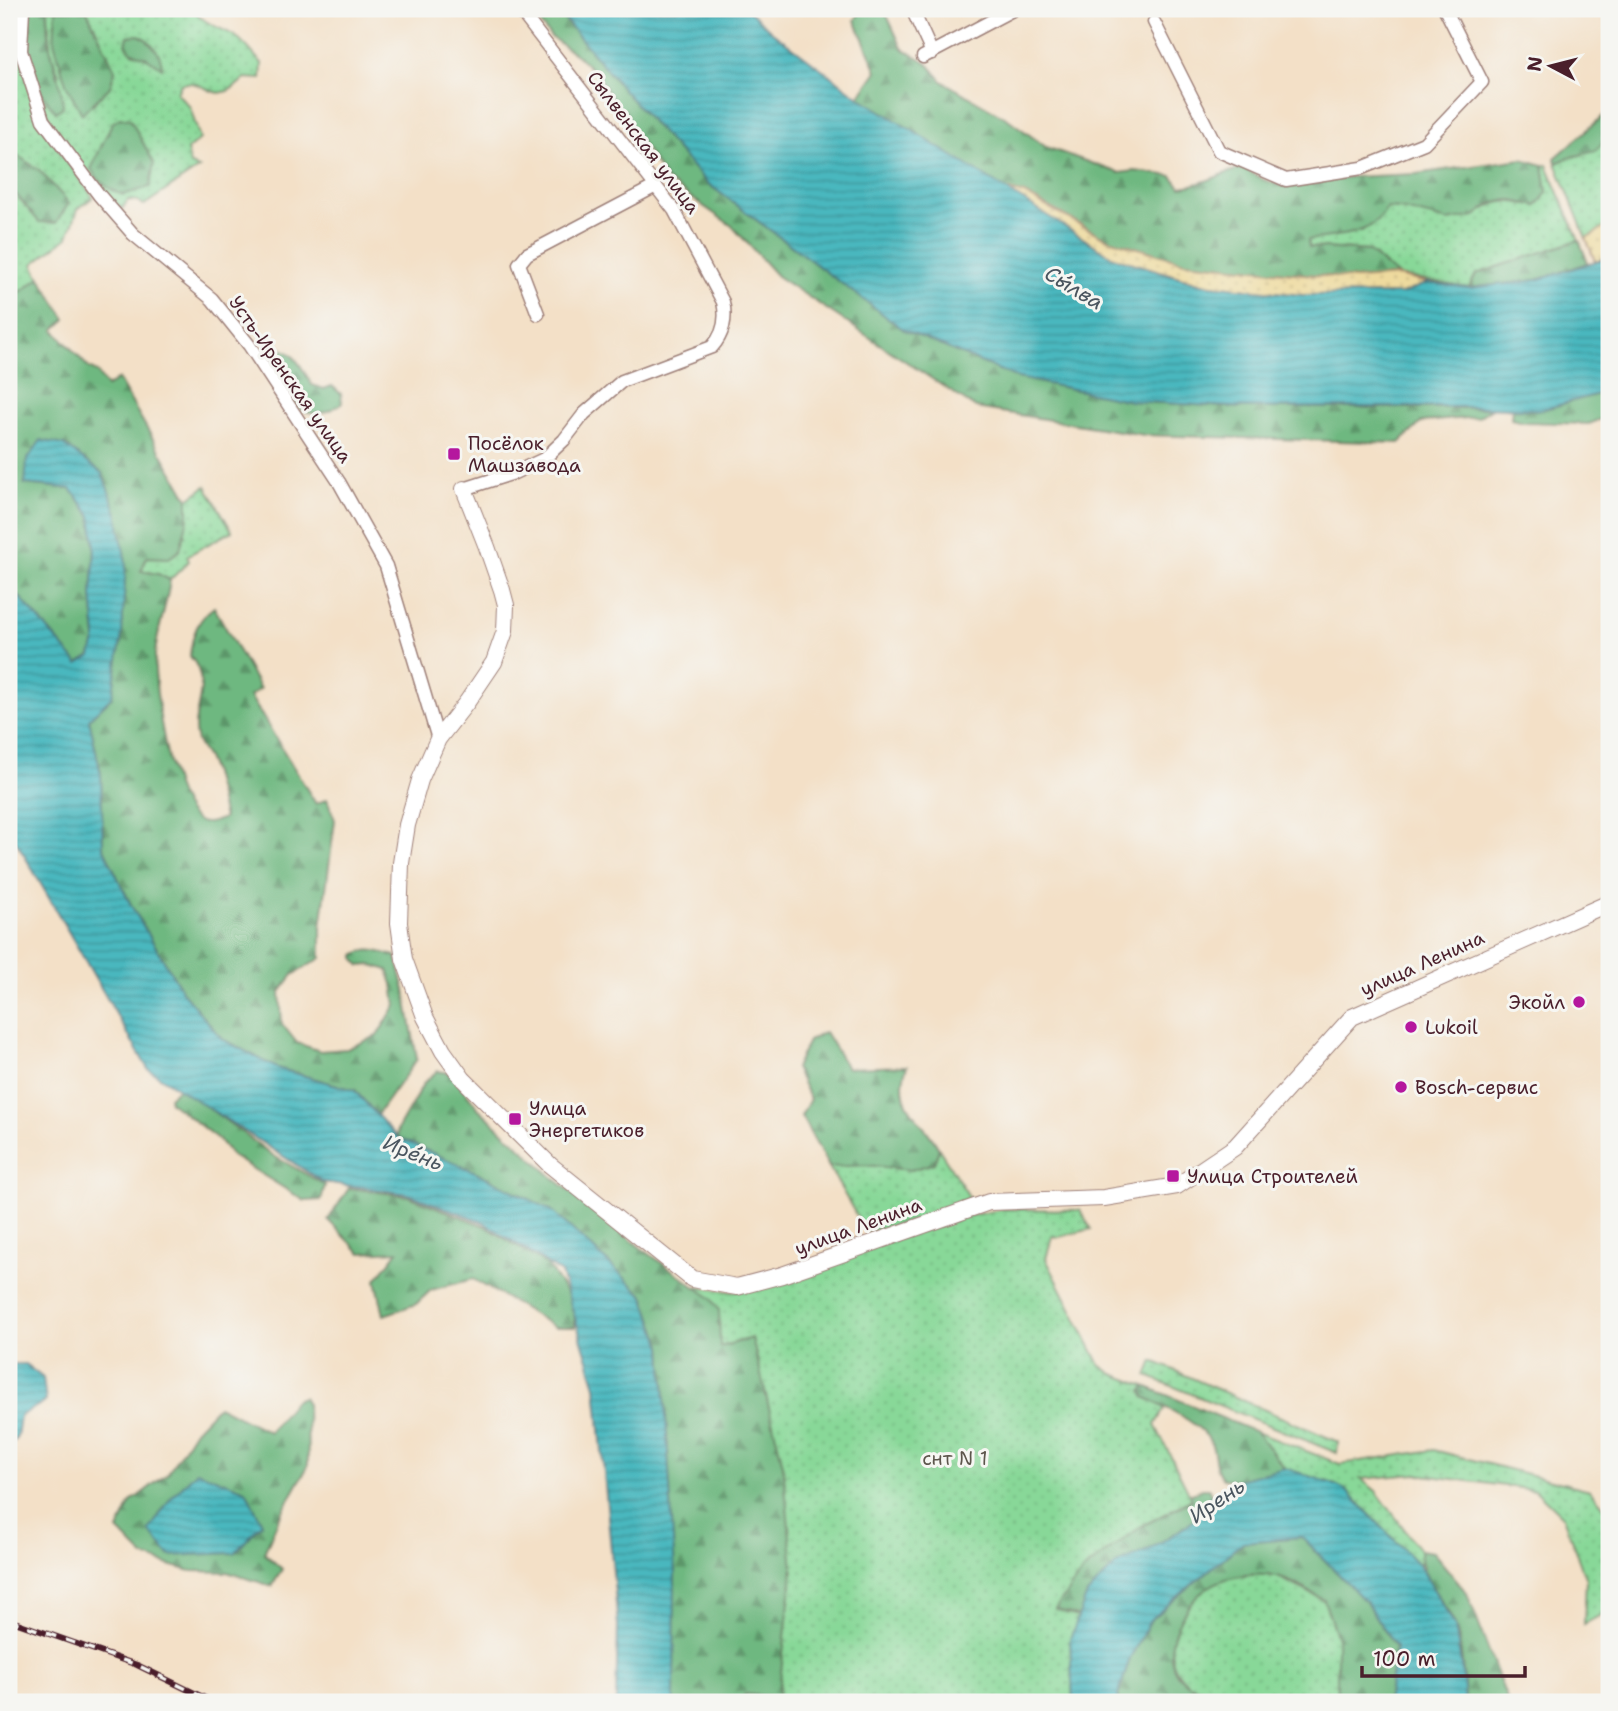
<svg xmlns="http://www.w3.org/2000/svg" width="1618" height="1711" viewBox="0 0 1618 1711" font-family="'Shantell Sans',sans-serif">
	<defs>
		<pattern id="grass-dots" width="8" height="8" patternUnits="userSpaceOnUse" patternTransform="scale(1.75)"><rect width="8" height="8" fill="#88d898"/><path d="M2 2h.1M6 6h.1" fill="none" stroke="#77b983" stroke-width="1.8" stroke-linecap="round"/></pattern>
		<pattern id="forest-firs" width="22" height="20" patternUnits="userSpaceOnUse" patternTransform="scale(1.75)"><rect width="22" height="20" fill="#6eb880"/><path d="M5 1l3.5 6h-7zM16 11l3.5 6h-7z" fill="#5c9569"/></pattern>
		<pattern id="sand-dots" width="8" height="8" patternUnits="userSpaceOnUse" patternTransform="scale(1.75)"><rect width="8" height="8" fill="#eeda9e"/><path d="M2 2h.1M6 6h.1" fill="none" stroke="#cebb88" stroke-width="1.8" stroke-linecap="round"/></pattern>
		<pattern id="water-rules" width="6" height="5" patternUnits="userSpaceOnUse" patternTransform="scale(1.75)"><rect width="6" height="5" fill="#49b8bf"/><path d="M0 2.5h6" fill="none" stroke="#3f959b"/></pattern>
	</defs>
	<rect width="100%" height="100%" fill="#f6f6f2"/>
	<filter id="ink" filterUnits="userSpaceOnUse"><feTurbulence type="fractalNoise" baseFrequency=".0143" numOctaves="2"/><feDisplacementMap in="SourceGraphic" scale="14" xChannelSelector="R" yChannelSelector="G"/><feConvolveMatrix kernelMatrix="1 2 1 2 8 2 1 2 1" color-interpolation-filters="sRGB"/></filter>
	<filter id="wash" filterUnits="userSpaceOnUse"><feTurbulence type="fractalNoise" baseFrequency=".00686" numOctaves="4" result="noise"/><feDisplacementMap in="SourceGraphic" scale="28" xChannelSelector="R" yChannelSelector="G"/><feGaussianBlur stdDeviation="1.57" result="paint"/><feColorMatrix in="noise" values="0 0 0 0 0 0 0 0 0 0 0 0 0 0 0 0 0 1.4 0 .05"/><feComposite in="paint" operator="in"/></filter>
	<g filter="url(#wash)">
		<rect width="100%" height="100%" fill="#f3e0c7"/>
		<g fill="url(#grass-dots)" stroke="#697c62" stroke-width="2">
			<polygon points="14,9 20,9 18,48 44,129 93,197 78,209 68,237 33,264 40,278 9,300 9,186 16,193 69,204 39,170 9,150 9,21"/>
			<path d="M 48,9 L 57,9 C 48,55 67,70 93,105 L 115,70 L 86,9 L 194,9 C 203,24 220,27 235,36 C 245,42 253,55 262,63 L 261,79 L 245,78 C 212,111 209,77 181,84 L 177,93 L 190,107 L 200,139 L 187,150 L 190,165 L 199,168 L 144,205 L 138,201 L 128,200 L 122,209 L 100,193 L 49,119 L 39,90 L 56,112 L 59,76 L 50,48 Z"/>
			<polygon points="1609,136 1609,225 1586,238 1556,163 1568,158 1595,151"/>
			<path d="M 1543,165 L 1547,165 L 1579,240 L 1476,274 L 1469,288 L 1398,276 L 1368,251 L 1309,247 L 1308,239 L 1362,231 L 1387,208 L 1475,216 C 1494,202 1501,199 1525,204 L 1547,192 Z"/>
			<polygon points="206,486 232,531 187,556 189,561 170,580 158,574 140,571 147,557 169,558 180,550 188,518 188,499"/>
			<polygon points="939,1149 970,1198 916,1220 866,1232 829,1167 865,1165 911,1170 934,1163"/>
			<polygon points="1005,1209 1080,1210 1091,1229 1059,1237 1052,1236 1046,1259 1100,1365 1113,1374 1145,1386 1142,1391 1145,1397 1165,1408 1155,1425 1192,1499 1142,1526 1066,1614 1079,1617 1070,1639 1073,1702 737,1702 746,1694 777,1698 752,1338 719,1347 696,1287 734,1292 967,1216"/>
			<polygon points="1153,1361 1338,1442 1337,1453 1147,1376"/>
			<polygon points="1256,1432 1340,1464 1434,1450 1590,1490 1609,1513 1609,1611 1584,1624 1586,1580 1563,1517 1535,1490 1416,1474 1361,1479 1376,1491 1420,1550 1420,1566 1346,1490 1331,1483 1284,1468"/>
			<path d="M 1263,1574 L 1278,1577 L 1324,1600 L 1337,1638 L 1337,1690 L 1340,1702 L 1229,1702 L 1226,1689 C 1217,1689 1207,1691 1199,1689 C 1191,1688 1186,1683 1181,1677 C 1158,1649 1180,1607 1206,1588 C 1223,1576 1243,1576 1263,1574 Z"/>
		</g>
		<g fill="url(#forest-firs)" stroke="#5c6c56" stroke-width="2">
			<path d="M 30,9 L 48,9 C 47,22 47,35 50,47 C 54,68 63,85 63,107 L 56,112 C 25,74 24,56 30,9 Z"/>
			<polygon points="86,9 115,70 110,87 82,114 66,84 54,42 56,10"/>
			<polygon points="528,9 556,9 627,94 707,183 904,330 1018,378 1131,401 1244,408 1492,408 1478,417 1422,422 1400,443 1144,435 976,408 777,276 732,226 666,180 596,74 578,56 551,37"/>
			<path d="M 862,9 L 884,9 L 902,48 L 926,62 L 942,81 L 1008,119 L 1046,147 L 1119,173 L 1135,171 L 1172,176 L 1181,187 C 1204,185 1221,173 1243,168 L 1264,180 L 1286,187 L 1349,177 L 1416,174 L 1522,159 L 1543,165 L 1547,192 L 1537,206 L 1508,200 L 1491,204 L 1475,216 L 1448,221 L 1400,209 L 1387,208 C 1373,237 1337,235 1308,240 L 1309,247 L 1368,251 L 1398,276 L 1355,279 L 1184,262 L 1105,238 L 1024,194 L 1004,189 L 859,97 L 877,71 L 855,20 Z"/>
			<path d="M 139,35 C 151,41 162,54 162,68 L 147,58 L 132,52 L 126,45 L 128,36 Z"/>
			<polygon points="1609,111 1609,136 1595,151 1568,158 1556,163 1555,158"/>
			<path d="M 120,118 L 130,119 L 154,163 L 150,187 L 123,195 C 109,189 99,183 91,169 L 112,123 Z"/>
			<polygon points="9,150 39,170 69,203 56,223 39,222 9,186"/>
			<polygon points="1579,240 1588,263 1537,280 1469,288 1476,274"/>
			<path d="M 40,278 L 66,319 L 54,330 L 89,368 L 97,372 L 107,387 L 118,379 L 188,499 L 188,518 L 180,550 L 169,558 L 147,557 L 141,571 L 158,574 L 170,580 C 167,605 157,630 155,655 C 153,687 169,804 198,821 C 206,826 216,821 224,818 C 219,798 216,778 208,760 C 205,753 199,747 197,741 C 188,714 215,685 190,656 C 192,636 197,619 214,607 L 260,689 L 250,696 L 316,804 L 327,799 L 335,820 L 321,927 L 321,958 L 293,975 L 280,992 L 282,1024 L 297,1043 L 320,1051 L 347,1049 L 377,1036 L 396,1005 L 393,984 L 388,970 L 372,965 L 360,966 L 355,959 L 355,955 C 367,946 382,953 396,956 L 405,990 L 417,1059 L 377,1115 L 354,1090 L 277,1068 L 222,1039 L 184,994 L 132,907 L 103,847 L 101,774 L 89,719 L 112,697 L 102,473 L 26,484 L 71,489 L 91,516 L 95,547 L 92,596 L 96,637 L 91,656 L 78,665 L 18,595 L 9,595 L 9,300 Z"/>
			<path d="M 277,348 C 295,350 303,371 312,385 L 324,389 L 332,386 L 341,394 L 342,403 C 328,413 312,419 297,407 L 269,357 L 270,353 Z"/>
			<polygon points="1609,391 1609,416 1589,424 1524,422 1511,419 1512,409 1541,410"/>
			<path d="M 825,1032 L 847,1068 L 907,1066 C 892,1107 922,1117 939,1149 L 934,1163 L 911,1170 L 865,1165 L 829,1167 L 801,1116 L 810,1099 L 795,1068 L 808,1041 Z"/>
			<polygon points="437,1071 451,1073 479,1109 556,1180 641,1248 711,1298 719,1310 720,1347 752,1338 783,1465 793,1568 778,1698 746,1694 737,1702 674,1702 674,1573 662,1346 644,1296 551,1210 478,1173 398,1138 397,1130 424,1083"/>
			<polygon points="180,1087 274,1156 325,1185 321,1200 305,1201 232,1156 219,1140 170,1102 169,1097"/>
			<polygon points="349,1188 408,1196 485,1226 547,1265 574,1304 575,1327 555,1327 473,1279 431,1290 416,1304 384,1315 376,1280 398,1251 361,1253 328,1220"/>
			<path d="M 1145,1386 L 1256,1432 L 1285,1468 L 1238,1480 L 1223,1479 C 1213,1469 1217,1455 1211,1443 C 1202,1423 1164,1407 1145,1397 L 1142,1391 Z"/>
			<polygon points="303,1397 307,1404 308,1466 278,1520 264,1553 282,1569 272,1586 227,1572 191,1571 169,1565 143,1556 118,1530 131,1502 168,1473 195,1430 218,1406 269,1432 295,1400"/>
			<polygon points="1201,1489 1209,1489 1211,1496 1195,1520 1152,1548 1116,1566 1087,1594 1079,1617 1055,1609 1083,1571 1112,1548 1142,1526 1192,1500 1190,1495"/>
			<path d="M 1302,1537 L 1365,1601 L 1396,1648 L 1387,1702 L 1340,1702 L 1337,1690 L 1337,1638 L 1324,1600 C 1306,1590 1287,1577 1266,1575 C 1247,1573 1224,1577 1209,1587 C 1181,1604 1151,1663 1189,1685 C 1200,1691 1214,1689 1226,1689 L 1229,1702 L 1120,1702 L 1118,1696 L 1130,1658 L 1151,1619 L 1243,1542 Z"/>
			<path d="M 1420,1550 L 1433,1552 L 1467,1593 L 1508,1702 L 1465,1702 C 1464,1681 1462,1644 1455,1625 C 1443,1598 1421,1581 1420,1550 Z"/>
		</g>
		<g fill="url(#sand-dots)" stroke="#9c7c64" stroke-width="2">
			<polygon points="1004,189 1024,194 1105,238 1184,262 1355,279 1398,276 1427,283 1402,294 1302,295 1203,284 1113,257"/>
			<polygon points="1609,225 1609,257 1595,261 1586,238"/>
		</g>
		<g fill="url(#water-rules)" stroke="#4a6c75" stroke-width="2">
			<polygon points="556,9 747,9 771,31 859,97 1113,257 1202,284 1302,295 1402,294 1427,283 1469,288 1537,280 1609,257 1609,391 1541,410 1483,407 1244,408 1131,401 1018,378 904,330 707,183 627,94"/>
			<polygon points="41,440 64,445 102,473 117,513 126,563 122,635 112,697 89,719 101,774 103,847 132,907 184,994 222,1039 277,1068 354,1090 398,1138 478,1173 551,1210 644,1296 662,1346 675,1573 674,1702 616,1702 618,1626 596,1386 561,1273 483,1222 408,1194 323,1182 148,1069 9,829 9,595 18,595 78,664 91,656 96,637 92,596 95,547 91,516 71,489 25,484 27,460"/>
			<polygon points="9,1364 25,1364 43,1378 46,1401 20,1416 17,1437 9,1446"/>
			<polygon points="1285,1468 1331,1483 1346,1490 1420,1566 1455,1626 1463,1676 1465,1702 1387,1702 1396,1647 1365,1601 1302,1537 1243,1542 1151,1619 1130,1658 1118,1696 1120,1702 1073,1702 1070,1639 1087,1594 1116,1565 1152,1548 1195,1520 1211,1496 1238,1480"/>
			<polygon points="197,1471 246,1490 262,1523 235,1553 170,1556 149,1531 170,1499"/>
		</g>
	</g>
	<g filter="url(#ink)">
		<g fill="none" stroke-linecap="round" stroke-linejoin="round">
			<g stroke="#9e8079" stroke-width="15">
				<g id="minor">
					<polyline points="23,9 21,51 43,120 99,195 133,234 212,299 249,345 339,482 386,566 438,739"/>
					<polyline points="912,9 932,53"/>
					<polyline points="1154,22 1219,151 1286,180 1362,168 1424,143 1482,82 1445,9"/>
					<polyline points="923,57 1014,9"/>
					<polyline points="538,314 519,264 527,254 656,186"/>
					<path d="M 464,489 L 514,473 L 544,459 L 564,440 L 584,414 L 622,381 L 712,347 C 723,335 727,319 723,302 L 674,210 L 519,9"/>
				</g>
			</g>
			<g stroke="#9e8079" stroke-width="18">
				<polyline id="tertiary" points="464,489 487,547 502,590 506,605 505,631 494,662 467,702 438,739 420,780 407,825 401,863 399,923 404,959 425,1017 443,1051 463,1079 550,1165 692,1279 737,1287 782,1275 989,1202 1104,1198 1177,1186 1235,1147 1352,1017 1609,903"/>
			</g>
			<use href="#minor" stroke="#fff" stroke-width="12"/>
			<use href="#tertiary" stroke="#fff" stroke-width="16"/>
			<g stroke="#4a1f2b" stroke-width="6">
				<polyline id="rail" points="9,1620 137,1665 213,1702"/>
			</g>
			<use href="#rail" stroke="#f6f6f2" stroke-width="3.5" stroke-dasharray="10" stroke-linecap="butt"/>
		</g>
	</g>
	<g fill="#b5179e" stroke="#f6f6f2" stroke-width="2.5">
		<rect x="447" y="447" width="14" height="14" rx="3.5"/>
		<circle cx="1579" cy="1002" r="7"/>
		<circle cx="1411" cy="1027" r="7"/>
		<circle cx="1401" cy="1087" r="7"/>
		<rect x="508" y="1112" width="14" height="14" rx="3.5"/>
		<rect x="1166" y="1169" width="14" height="14" rx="3.5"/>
	</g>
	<g text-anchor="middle" stroke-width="6" stroke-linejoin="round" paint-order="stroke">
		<g font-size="19" fill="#4a1f2b" stroke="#f6f6f2">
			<text transform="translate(644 142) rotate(53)" y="7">Сылвенская улица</text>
			<text transform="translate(291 379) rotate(55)" y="7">Усть-Иренская улица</text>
			<text transform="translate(1422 963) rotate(-24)" y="7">улица Ленина</text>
			<text transform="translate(858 1226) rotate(-20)" y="7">улица Ленина</text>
		</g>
		<g font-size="19" fill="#4a1f2b" stroke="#f6f6f2" text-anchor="start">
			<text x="468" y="450">Посёлок<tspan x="468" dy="22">Машзавода</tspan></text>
			<text x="1565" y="1009" text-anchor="end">Экойл</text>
			<text x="1425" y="1034">Lukoil</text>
			<text x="1415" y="1094">Bosch-сервис</text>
			<text x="529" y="1115">Улица<tspan x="529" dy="22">Энергетиков</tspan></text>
			<text x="1187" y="1183">Улица Строителей</text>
		</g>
		<g font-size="19" fill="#5d564c" stroke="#f6f6f2">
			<text x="955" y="1465">снт N 1</text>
		</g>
		<g font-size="21" font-style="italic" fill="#4a555f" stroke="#f6f6f2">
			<text transform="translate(1074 288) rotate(31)" y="7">Сы́лва</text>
			<text transform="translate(413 1153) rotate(22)" y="7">Ире́нь</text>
			<text transform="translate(1217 1501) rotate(-34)" y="7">Ирень</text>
		</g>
	</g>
	<rect width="1618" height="1711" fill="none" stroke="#f6f6f2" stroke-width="35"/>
	<g transform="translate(1551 66) rotate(277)" stroke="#f6f6f2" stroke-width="5" paint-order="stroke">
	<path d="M0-5L12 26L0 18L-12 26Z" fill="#4a1f2b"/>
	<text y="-10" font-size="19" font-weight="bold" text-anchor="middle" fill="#4a1f2b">N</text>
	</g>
	<path d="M1362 1666v10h163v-10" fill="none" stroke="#4a1f2b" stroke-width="3.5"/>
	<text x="1373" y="1666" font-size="21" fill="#4a1f2b" stroke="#f6f6f2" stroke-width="5" paint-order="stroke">100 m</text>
</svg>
